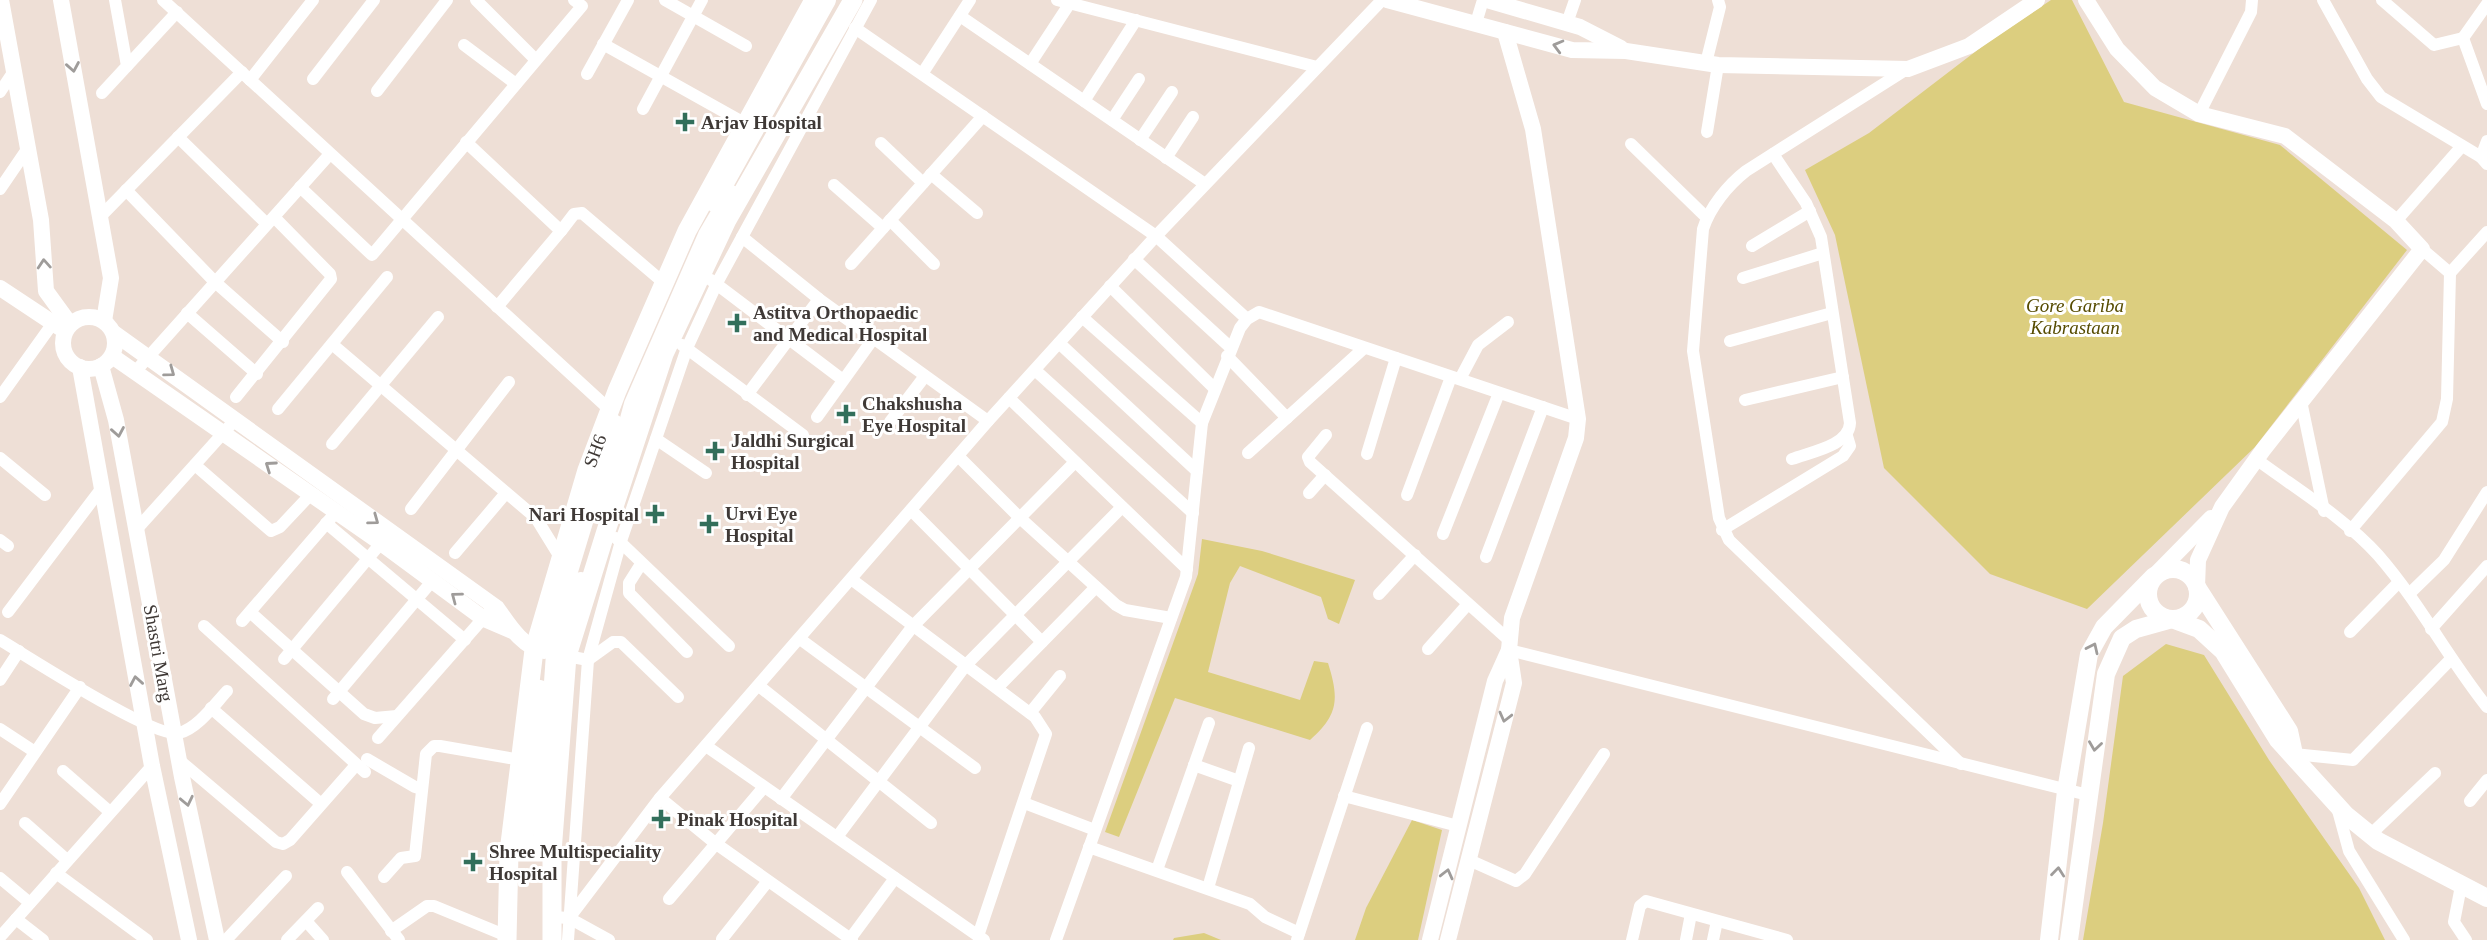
<svg xmlns="http://www.w3.org/2000/svg" width="2487" height="940" viewBox="0 0 2487 940" font-family="'Times New Roman',serif">
	<rect width="100%" height="100%" fill="#eedfd6"/>
	<g fill="#dcce7f">
		<polygon points="2051,0 2072,0 2124,102 2280,145 2407,250 2255,447 2087,609 1990,574 1884,468 1835,235 1805,170 1869,133 1984,45"/>
		<path d="M 1202,539 L 1262,551 L 1355,580 L 1339,624 L 1328,619 L 1321,597 L 1240,566 L 1230,583 L 1208,672 L 1300,700 L 1314,661 L 1328,663 C 1339,698 1339,715 1310,740 L 1175,698 L 1119,837 L 1105,832 L 1198,574 Z"/>
		<polygon points="2166,644 2204,655 2269,760 2359,888 2385,940 2083,940 2103,823 2123,676"/>
		<polygon points="1412,820 1442,830 1418,940 1355,940 1366,908"/>
		<polygon points="1204,933 1221,940 1173,940 1174,938"/>
	</g>
	<g fill="none" stroke-linecap="round" stroke-linejoin="round">
		<g stroke="#fff" stroke-width="12">
			<polyline points="163,0 610,410"/>
			<polyline points="476,0 536,60"/>
			<polyline points="665,0 746,46"/>
			<polyline points="1057,0 1317,67"/>
			<polyline points="2323,0 2367,79 2381,97 2481,157"/>
			<polyline points="2382,0 2434,45 2463,38"/>
			<polyline points="2487,4 2463,38 2487,104"/>
			<polyline points="960,16 1205,184"/>
			<polyline points="1476,23 1483,0"/>
			<polyline points="1567,23 1575,0"/>
			<polyline points="855,28 1156,236 1247,319"/>
			<polyline points="603,44 746,124"/>
			<polyline points="464,45 516,84"/>
			<polyline points="1706,63 1720,7 1718,0"/>
			<polyline points="1030,64 1070,3"/>
			<polyline points="127,66 177,12"/>
			<path d="M 1907,69 L 1746,171 C 1728,185 1710,207 1703,229 L 1693,351 L 1719,518 L 1729,540 L 1961,764"/>
			<polyline points="587,74 628,0"/>
			<polyline points="922,74 970,0"/>
			<polyline points="313,79 374,0"/>
			<polyline points="250,80 313,0"/>
			<polyline points="377,91 447,0"/>
			<polyline points="0,92 14,71"/>
			<polyline points="102,93 127,66 115,0"/>
			<polyline points="1084,101 1136,20"/>
			<polyline points="643,109 702,0"/>
			<polyline points="2199,114 2251,12 2252,0"/>
			<polyline points="1112,120 1139,79"/>
			<polyline points="1707,132 1718,65"/>
			<polyline points="178,137 267,224"/>
			<polyline points="1140,140 1172,92"/>
			<polyline points="2487,141 2481,157 2487,164"/>
			<polyline points="466,142 561,231 574,214 582,213 664,283"/>
			<polyline points="881,143 923,183"/>
			<polyline points="1631,144 1707,218"/>
			<path d="M 1773,154 L 1806,203 L 1821,237 L 1850,423 C 1849,446 1810,452 1792,459"/>
			<polyline points="1166,158 1193,117"/>
			<polyline points="931,174 977,213"/>
			<polyline points="834,185 883,228"/>
			<polyline points="300,187 372,255 582,6 574,0"/>
			<polyline points="0,189 28,148"/>
			<polyline points="126,190 215,282 283,342"/>
			<polyline points="100,217 242,72"/>
			<polyline points="890,220 934,264"/>
			<polyline points="2396,221 2462,146"/>
			<polyline points="742,237 819,299 988,421"/>
			<polyline points="1752,246 1810,211"/>
			<polyline points="2422,249 2450,273 2487,232"/>
			<polyline points="1134,259 1231,348"/>
			<polyline points="851,264 983,116"/>
			<polyline points="1743,278 1823,253"/>
			<polyline points="711,280 843,380"/>
			<polyline points="1110,286 1214,388"/>
			<polyline points="497,307 561,231"/>
			<polyline points="187,313 257,374"/>
			<polyline points="1082,317 1202,423"/>
			<polyline points="1730,341 1832,313"/>
			<polyline points="1059,343 1197,471"/>
			<polyline points="332,344 536,518 560,557"/>
			<polyline points="682,345 803,435"/>
			<polyline points="1227,356 1287,418"/>
			<polyline points="1035,370 1193,513"/>
			<polyline points="134,373 330,154"/>
			<polyline points="1460,379 1478,345 1508,322"/>
			<polyline points="747,395 819,299"/>
			<polyline points="0,397 53,323"/>
			<polyline points="236,397 331,279 330,274 274,217"/>
			<polyline points="1009,398 1187,569"/>
			<polyline points="1745,400 1843,377"/>
			<polyline points="2301,401 2324,511"/>
			<polyline points="278,409 387,277"/>
			<polyline points="817,417 873,339"/>
			<polyline points="890,422 925,376"/>
			<polyline points="1326,435 1308,457 1310,462 1510,641"/>
			<polyline points="656,439 706,473"/>
			<polyline points="332,444 438,317"/>
			<polyline points="1248,453 1363,349"/>
			<polyline points="1367,454 1396,358"/>
			<polyline points="958,456 1020,518 1116,605 1125,610 1171,618"/>
			<polyline points="0,458 45,495"/>
			<path d="M 2256,459 C 2295,488 2346,519 2378,555 C 2419,602 2448,658 2487,707"/>
			<polyline points="195,465 271,531 280,527 311,494"/>
			<polyline points="1309,493 1325,475"/>
			<polyline points="1407,495 1451,377"/>
			<polyline points="411,509 509,382"/>
			<polyline points="911,510 1042,642"/>
			<polyline points="326,523 465,640"/>
			<polyline points="136,530 235,420"/>
			<polyline points="1722,530 1843,456 1850,446 1847,436"/>
			<polyline points="2350,531 2442,422 2447,399 2450,273"/>
			<polyline points="1443,534 1499,393"/>
			<polyline points="616,538 729,646"/>
			<polyline points="0,540 8,546"/>
			<polyline points="455,553 506,493"/>
			<polyline points="1486,557 1543,407"/>
			<polyline points="641,564 629,583 629,593 687,652"/>
			<polyline points="851,579 1035,717 1046,734 978,936"/>
			<polyline points="1379,594 1415,555"/>
			<polyline points="2409,594 2444,560 2487,492"/>
			<polyline points="8,612 101,489"/>
			<polyline points="250,612 364,714 375,718 397,716"/>
			<polyline points="242,621 331,518"/>
			<polyline points="204,626 365,772"/>
			<polyline points="2431,629 2487,566"/>
			<polyline points="2350,632 2399,582"/>
			<polyline points="800,639 975,768"/>
			<path d="M 0,640 C 27,656 156,740 179,733 C 198,728 214,705 227,691"/>
			<polyline points="1428,649 1468,604"/>
			<polyline points="1509,650 2088,795"/>
			<polyline points="567,656 588,660 613,642 621,642 678,697"/>
			<polyline points="284,659 381,543"/>
			<polyline points="0,680 19,651"/>
			<polyline points="759,686 931,823"/>
			<polyline points="997,688 1096,587"/>
			<polyline points="333,699 433,580"/>
			<polyline points="211,708 320,803"/>
			<polyline points="1030,713 1060,676"/>
			<polyline points="0,729 35,752"/>
			<polyline points="378,738 494,606"/>
			<polyline points="706,746 984,940"/>
			<polyline points="2294,754 2353,760 2450,660"/>
			<polyline points="367,759 415,787 422,789"/>
			<polyline points="179,760 276,842 283,844 290,840 356,765"/>
			<polyline points="1194,765 1239,781"/>
			<polyline points="63,771 110,812"/>
			<polyline points="1344,796 1458,826"/>
			<polyline points="660,798 715,843 852,940"/>
			<polyline points="781,799 913,626 1075,462"/>
			<polyline points="2470,801 2487,780"/>
			<polyline points="1024,803 1095,830"/>
			<polyline points="0,804 80,687"/>
			<polyline points="2337,807 2349,851 2404,940"/>
			<polyline points="25,823 67,860"/>
			<polyline points="2370,835 2435,773"/>
			<polyline points="837,837 966,665 1122,507"/>
			<polyline points="1089,847 1250,904 1265,917 1299,933"/>
			<polyline points="1469,860 1516,881 1525,874 1604,754"/>
			<polyline points="1157,870 1209,723"/>
			<polyline points="347,872 399,940"/>
			<polyline points="56,873 147,940"/>
			<polyline points="384,877 401,858 415,856 426,754 434,746 440,746 521,760"/>
			<polyline points="0,878 30,903"/>
			<polyline points="2461,886 2454,922 2466,940"/>
			<polyline points="1208,888 1249,748"/>
			<polyline points="669,899 764,787"/>
			<polyline points="553,917 569,918 660,798 988,421 1156,236 1382,0"/>
			<polyline points="569,918 609,940"/>
			<polyline points="16,919 43,940"/>
			<polyline points="306,921 323,940"/>
			<polyline points="391,931 427,906 434,906 507,936"/>
			<polyline points="0,937 152,766"/>
			<polyline points="722,939 768,881"/>
			<polyline points="850,939 895,878"/>
			<polyline points="226,940 286,876"/>
			<polyline points="287,940 318,908"/>
			<polyline points="568,940 588,660 621,541 687,348 717,283 871,0"/>
			<polyline points="1056,940 1186,577 1202,423 1240,328 1247,319 1259,312 1578,419"/>
			<polyline points="1297,940 1367,728"/>
			<polyline points="1632,940 1640,906 1646,901 1787,940"/>
			<polyline points="1686,940 1691,914"/>
			<polyline points="1713,940 1717,921"/>
		</g>
		<g stroke="#fff" stroke-width="16">
			<polyline points="1,0 41,220 46,291 70,324"/>
			<polyline points="61,0 111,278 104,321"/>
			<polyline points="1387,0 1572,50 1626,51 1718,65 1908,69 1969,46 2037,0"/>
			<polyline points="1487,0 1580,27 1621,48"/>
			<polyline points="2086,0 2117,49 2155,88 2199,114 2285,136 2396,221 2422,249 2263,450 2222,507 2198,560 2197,587"/>
			<polyline points="0,288 65,331"/>
			<circle cx="89" cy="343" r="26"/>
			<path d="M 114,333 L 497,608 C 509,625 522,647 544,651"/>
			<polyline points="112,356 381,543 484,619 512,631"/>
			<polyline points="101,366 116,420 182,777 217,940"/>
			<polyline points="80,367 152,766 189,940"/>
			<polyline points="2154,576 2211,518"/>
			<polyline points="1430,940 1495,681 1509,650"/>
			<polyline points="1448,940 1514,683 1509,650 1512,618 1576,438 1578,419 1533,129 1505,32"/>
		</g>
		<g stroke="#fff" stroke-width="18">
			<polyline points="714,203 827,0"/>
			<polyline points="604,511 633,404 707,235 731,194"/>
			<circle cx="2173" cy="594" r="25"/>
			<polyline points="2197,587 2289,731 2294,754"/>
			<polyline points="546,647 614,423"/>
			<polyline points="523,852 540,689"/>
			<polyline points="541,852 555,654 581,581"/>
			<polyline points="2049,940 2066,791 2089,654 2104,627 2154,576"/>
			<polyline points="2069,940 2106,674 2122,638 2136,629 2172,619 2199,629 2223,651 2278,740 2346,815 2378,841 2487,898"/>
		</g>
		<g stroke="#fff" stroke-width="19">
			<polyline points="509,852 552,852"/>
			<path id="s1" d="M 507,940 L 509,852 L 534,650 L 587,470 L 617,391 L 687,231 L 814,0"/>
			<polyline points="552,940 552,852 567,656 606,531 664,354 727,220 853,0"/>
		</g>
	</g>
	<defs><path id="oneway-chevron" d="M-2-3.5L2.5 0L-2 3.5" fill="none" stroke-width="1.6" stroke-linecap="round" stroke-linejoin="round" transform="scale(1.75)"/></defs>
	<g stroke="#9f9c9a">
		<use href="#oneway-chevron" transform="translate(1558 46) rotate(-165)"/>
		<use href="#oneway-chevron" transform="translate(73 67) rotate(80)"/>
		<use href="#oneway-chevron" transform="translate(44 264) rotate(-94)"/>
		<use href="#oneway-chevron" transform="translate(170 372) rotate(36)"/>
		<use href="#oneway-chevron" transform="translate(118 432) rotate(80)"/>
		<use href="#oneway-chevron" transform="translate(270 466) rotate(-145)"/>
		<use href="#oneway-chevron" transform="translate(374 520) rotate(36)"/>
		<use href="#oneway-chevron" transform="translate(456 597) rotate(-143)"/>
		<use href="#oneway-chevron" transform="translate(2093 648) rotate(-65)"/>
		<use href="#oneway-chevron" transform="translate(136 681) rotate(-100)"/>
		<use href="#oneway-chevron" transform="translate(1505 717) rotate(104)"/>
		<use href="#oneway-chevron" transform="translate(2095 746) rotate(98)"/>
		<use href="#oneway-chevron" transform="translate(187 801) rotate(78)"/>
		<use href="#oneway-chevron" transform="translate(2058 872) rotate(-84)"/>
		<use href="#oneway-chevron" transform="translate(1447 874) rotate(-76)"/>
	</g>
	<g fill="#326f5b" stroke="#fff" stroke-width="2.5">
		<path d="M681.5 111.5h7v7h7v7h-7v7h-7v-7h-7v-7h7z"/>
		<path d="M733.5 312.5h7v7h7v7h-7v7h-7v-7h-7v-7h7z"/>
		<path d="M842.5 403.5h7v7h7v7h-7v7h-7v-7h-7v-7h7z"/>
		<path d="M711.5 440.5h7v7h7v7h-7v7h-7v-7h-7v-7h7z"/>
		<path d="M651.5 503.5h7v7h7v7h-7v7h-7v-7h-7v-7h7z"/>
		<path d="M705.5 513.5h7v7h7v7h-7v7h-7v-7h-7v-7h7z"/>
		<path d="M657.5 808.5h7v7h7v7h-7v7h-7v-7h-7v-7h7z"/>
		<path d="M469.5 851.5h7v7h7v7h-7v7h-7v-7h-7v-7h7z"/>
	</g>
	<g text-anchor="middle" stroke-width="6" stroke-linejoin="round" paint-order="stroke">
		<g font-size="19" font-weight="bold" fill="#3f3936" stroke="#fff" text-anchor="start">
			<text x="701" y="129">Arjav Hospital</text>
			<text x="753" y="319">Astitva Orthopaedic<tspan x="753" dy="22">and Medical Hospital</tspan></text>
			<text x="862" y="410">Chakshusha<tspan x="862" dy="22">Eye Hospital</tspan></text>
			<text x="731" y="447">Jaldhi Surgical<tspan x="731" dy="22">Hospital</tspan></text>
			<text x="725" y="520">Urvi Eye<tspan x="725" dy="22">Hospital</tspan></text>
			<text x="639" y="521" text-anchor="end">Nari Hospital</text>
			<text x="677" y="826">Pinak Hospital</text>
			<text x="489" y="858">Shree Multispeciality<tspan x="489" dy="22">Hospital</tspan></text>
		</g>
		<g font-size="19" font-style="italic" fill="#564b00" stroke="#fff">
			<text x="2075" y="312">Gore Gariba<tspan x="2075" dy="22">Kabrastaan</tspan></text>
		</g>
		<g font-size="19" fill="#3f3936" stroke="#fff">
			<text dy="7" stroke="none"><textPath href="#s1" startOffset="500">SH6</textPath></text>
			<text transform="translate(159 653) rotate(80)" y="7">Shastri Marg</text>
		</g>
	</g>
</svg>
